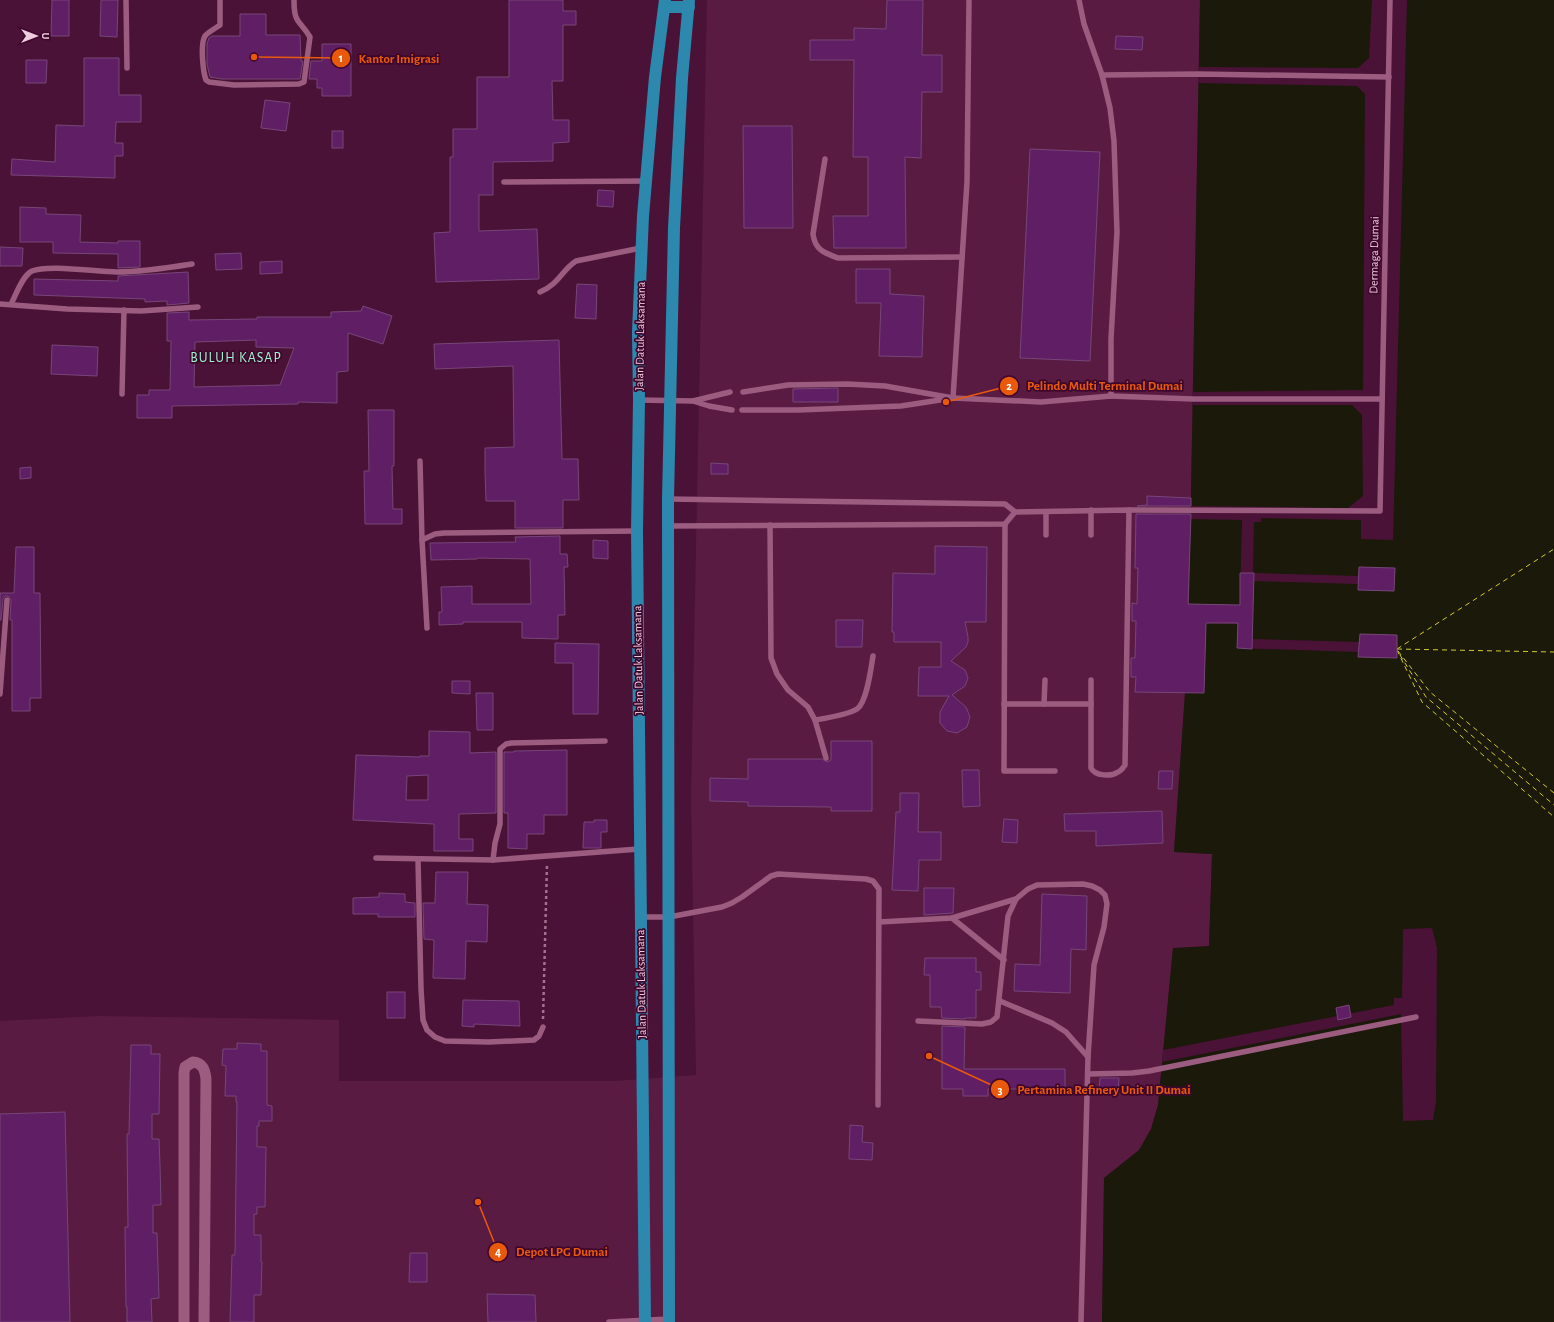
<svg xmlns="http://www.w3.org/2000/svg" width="1554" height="1322" viewBox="0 0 1554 1322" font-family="'Alegreya Sans',sans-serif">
	<rect width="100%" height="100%" fill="#4b1237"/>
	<polygon fill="#5a1b43" points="707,0 1200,0 1189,604 1185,693 1174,852 1212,854 1209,947 1173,948 1158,1105 1151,1129 1139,1150 1104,1178 1102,1322 0,1322 0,1021 100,1016 339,1020 339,1081 616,1081 696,1075 691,798"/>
	<polygon fill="#1a190a" points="1200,0 1554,0 1554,1322 1102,1322 1104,1178 1139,1150 1151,1129 1158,1105 1173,948 1209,946 1212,854 1174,852 1185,693 1189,604"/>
	<g fill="#4b1237">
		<polygon points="1372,0 1407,0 1393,540 1361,539 1361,520 1261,518 1261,522 1254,522 1253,573 1358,576 1359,567 1395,568 1394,591 1358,590 1358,584 1254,581 1252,639 1359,642 1360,634 1397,635 1397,658 1358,652 1237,648 1237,624 1206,623 1204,693 1185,693 1189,604 1240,605 1242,520 1191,519 1191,506 1348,508 1363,496 1362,415 1352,405 1193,405 1193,392 1363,390 1365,94 1357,86 1198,83 1199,67 1358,68 1369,58"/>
		<polygon points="1432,928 1437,948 1436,1101 1433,1120 1403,1121 1401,1014 1162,1062 1163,1050 1394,1005 1394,998 1402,998 1403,929"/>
	</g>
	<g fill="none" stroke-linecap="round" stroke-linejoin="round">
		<g stroke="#d5ca30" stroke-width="1" stroke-dasharray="5 4" stroke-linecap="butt">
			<polyline points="1397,649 1554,549"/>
			<polyline points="1397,649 1554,652"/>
			<polyline points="1397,650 1422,702 1554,817"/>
			<polyline points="1398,651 1430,692 1554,793"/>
			<polyline points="1400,655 1426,697 1554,805"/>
		</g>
	</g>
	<g fill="#601e65" stroke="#764678" fill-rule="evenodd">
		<polygon points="52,0 69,0 69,36 51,36"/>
		<polygon points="101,0 118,0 117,37 100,36"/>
		<polygon points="509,0 563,0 563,11 576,11 576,25 563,25 563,81 552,81 553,120 569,120 569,142 553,143 553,161 493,162 493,195 479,195 479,231 537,229 539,279 436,282 434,233 450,232 450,157 453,157 453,129 477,129 477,77 509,77"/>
		<polygon points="887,0 923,0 922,55 942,55 942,92 922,92 921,158 905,157 906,248 834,248 833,216 868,216 868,157 853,157 854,60 810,60 810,40 854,40 854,28 886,29"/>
		<polygon points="240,14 266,14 266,35 300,35 301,61 303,61 300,79 222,79 210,77 207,64 207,44 209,38 212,36 240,36"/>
		<polygon points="1116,36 1143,37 1142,50 1115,49"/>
		<polygon points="322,44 351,44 351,96 322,96 322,88 317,88 317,79 309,79 311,61 322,61"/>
		<polygon points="84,58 119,58 119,95 141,95 141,122 116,122 115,143 123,143 123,156 115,156 115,178 11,175 12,159 55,162 56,125 84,126"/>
		<polygon points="26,60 47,60 46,83 26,83"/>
		<polygon points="265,100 290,103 286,131 261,128"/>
		<polygon points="743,126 792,126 793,228 744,228"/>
		<rect x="332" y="131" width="11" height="17"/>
		<polygon points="1030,149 1100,152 1090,361 1020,358"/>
		<polygon points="598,190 614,191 613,207 597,206"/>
		<polygon points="20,207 46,208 46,214 81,215 80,242 118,243 118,241 140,241 140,267 118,268 118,254 53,253 53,242 20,242"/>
		<polygon points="0,247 23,248 22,266 0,266"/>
		<polygon points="241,253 242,269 216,270 215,254"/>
		<polygon points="282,261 282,273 260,274 260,262"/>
		<polygon points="856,269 890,269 890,294 924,296 922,357 879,356 881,303 856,303"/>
		<polygon points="188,272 189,303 167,305 167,301 145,302 145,299 34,295 34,279 118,281 118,276"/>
		<polygon points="577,284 597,285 596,319 575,318"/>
		<path d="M 363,306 L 392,316 L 383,344 L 348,333 L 348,371 L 337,372 L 337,403 L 298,402 L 298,404 L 172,406 L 172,418 L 137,418 L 137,395 L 149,395 L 149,390 L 170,390 L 171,341 L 167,341 L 167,313 L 189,312 L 189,320 L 257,319 L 257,317 L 331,317 L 331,312 L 361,311 ZM 256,340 L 256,347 L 294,348 L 280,385 L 194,387 L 195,342 Z"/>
		<polygon points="559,340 562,459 578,459 579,500 563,500 563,528 515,528 515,501 486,501 485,471 485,448 514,447 513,366 435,369 434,344"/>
		<polygon points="52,345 98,347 97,376 51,374"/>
		<polygon points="838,388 838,402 793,402 793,389"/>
		<polygon points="368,410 394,410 394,466 392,466 393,509 402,509 402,524 365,524 364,471 369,471"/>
		<polygon points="711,463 728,464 728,474 711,474"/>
		<polygon points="31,467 31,478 20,479 20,468"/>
		<polygon points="1147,496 1191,498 1191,506 1137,506 1147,505"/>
		<polygon points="1136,514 1191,514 1188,604 1240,605 1240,573 1254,573 1252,649 1237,648 1238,623 1206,623 1204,693 1135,692 1136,677 1131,677 1131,658 1135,658 1136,621 1132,621 1132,603 1137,604 1138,568 1135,568"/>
		<polygon points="560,536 560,554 567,554 568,567 564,567 565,615 558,615 558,639 522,638 522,622 463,622 463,624 439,625 439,612 442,612 441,587 472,586 472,604 531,604 530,559 477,558 477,559 431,560 430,543 516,542 515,537"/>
		<polygon points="593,540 608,541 608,559 593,558"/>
		<polygon points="935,546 987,547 986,622 965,622 968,637 968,642 966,647 951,661 965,670 968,678 965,686 952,695 966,707 970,717 967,727 957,733 947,731 940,723 940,712 949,696 918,696 919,667 941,667 941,642 894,642 894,632 892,632 893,573 935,574"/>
		<polygon points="16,547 34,547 34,593 40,593 41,698 30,698 30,711 12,711 12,620 10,620 11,600 8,596 5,596 3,599 1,620 0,620 0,593 14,593"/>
		<polygon points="1359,567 1395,568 1394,591 1358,590"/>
		<polygon points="836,620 863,620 862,647 836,647"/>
		<polygon points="1360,634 1397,635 1397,658 1358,657"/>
		<polygon points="555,643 599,644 598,714 573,714 573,663 555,663"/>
		<polygon points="452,681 470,681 470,694 452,693"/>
		<polygon points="476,693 493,693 493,730 477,730"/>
		<path d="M 429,731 L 470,732 L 470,753 L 496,752 L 496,813 L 459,814 L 459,839 L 473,839 L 473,851 L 434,851 L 434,824 L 353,820 L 356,755 L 420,757 L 420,756 L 429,756 ZM 428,775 L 428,800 L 406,800 L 407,776 Z"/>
		<polygon points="831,741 872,741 872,811 831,811 831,807 748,806 748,802 710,801 710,778 748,779 748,759 822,759 827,762 831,760"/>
		<polygon points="567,750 567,815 544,815 544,834 527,834 527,849 508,848 508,813 504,813 504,752 514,752 514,751"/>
		<polygon points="962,770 979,770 980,806 963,807"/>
		<polygon points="1159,771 1173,771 1172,789 1158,789"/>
		<polygon points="900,793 919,793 918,832 941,832 941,860 919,860 918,891 892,890 896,812 900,812"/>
		<polygon points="1162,811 1163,843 1096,846 1096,831 1065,831 1064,814"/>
		<polygon points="1004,819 1018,820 1017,843 1002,842"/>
		<polygon points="594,820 607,820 607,832 601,832 601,848 583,848 584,822 594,822"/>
		<polygon points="436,872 468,872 467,904 488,905 487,942 466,941 465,979 433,978 434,940 424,939 423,903 435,903"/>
		<polygon points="924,888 954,888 953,913 924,915"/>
		<polygon points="379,893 405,894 405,902 415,903 415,917 378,917 378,914 353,914 353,898 379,897"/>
		<polygon points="1042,894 1087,896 1086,950 1071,949 1070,993 1014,991 1015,964 1040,965"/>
		<polygon points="925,958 976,958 976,972 981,972 981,990 976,990 976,1018 965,1018 965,1019 942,1018 941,1007 930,1007 930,975 924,975"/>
		<rect x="387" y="992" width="18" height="26"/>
		<polygon points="463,1000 519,1001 520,1026 474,1024 474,1027 462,1026"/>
		<polygon points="1349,1005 1351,1017 1338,1020 1336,1008"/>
		<polygon points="942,1026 965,1027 964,1069 1065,1069 1065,1093 1038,1093 1038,1089 988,1089 988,1096 963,1096 963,1089 942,1089"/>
		<polygon points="237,1043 261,1044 261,1051 267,1051 267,1105 272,1106 272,1121 259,1121 259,1126 257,1126 257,1147 266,1147 265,1207 257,1207 257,1214 254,1214 254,1235 261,1235 261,1262 262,1262 261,1295 254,1295 254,1322 230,1322 232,1255 235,1255 237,1102 236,1102 236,1096 225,1096 226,1066 222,1065 223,1049 237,1049"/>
		<polygon points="131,1045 151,1045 151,1054 160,1054 159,1114 152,1114 152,1139 159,1139 160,1165 161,1205 153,1205 153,1233 157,1233 159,1298 151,1299 152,1322 127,1322 127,1307 126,1307 125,1227 128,1227 127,1134 129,1134"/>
		<polygon points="1100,1078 1119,1078 1118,1091 1099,1090"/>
		<polygon points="65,1112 70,1322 0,1322 0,1114"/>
		<polygon points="850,1125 863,1126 862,1142 873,1143 872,1160 849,1159"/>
		<polygon points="410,1253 427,1253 427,1282 409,1282"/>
		<polygon points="487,1294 535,1295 536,1322 488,1322"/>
	</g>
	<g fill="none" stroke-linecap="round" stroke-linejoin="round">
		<polyline stroke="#a1738e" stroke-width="2.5" stroke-dasharray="3 3" stroke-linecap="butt" points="543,1019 547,864"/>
		<g stroke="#9c5c80" stroke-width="5.5">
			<polyline points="126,0 127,68"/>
			<path d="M 220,0 L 220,25 C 216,28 208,32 205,36 C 200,44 203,72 206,80 L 209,82 L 234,85 L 299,84 L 304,82 L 310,37 C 299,19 294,24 294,0"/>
			<polyline points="1102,75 1199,74 1389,77"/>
			<path d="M 825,159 L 813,234 C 815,250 824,253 838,258 L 961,257"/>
			<polyline points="504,182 646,181"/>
			<path d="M 540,292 C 559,284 561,271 576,261 L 641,248"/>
			<polyline points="0,304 67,309 141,311 198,307"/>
			<path d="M 11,304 C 16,295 22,276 32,271 C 49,264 96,272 117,272 C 142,272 167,268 192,264"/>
			<polyline points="743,392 788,385 847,384 885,386 953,398 967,182 969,0"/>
			<polyline points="122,394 124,310"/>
			<polyline points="1111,396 1193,399 1382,399"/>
			<polyline points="639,400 693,401 730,392"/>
			<polyline points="693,401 709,406 732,410"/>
			<polyline points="742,410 798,410 901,406 953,398 1041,402 1111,396 1111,339 1117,232 1114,141 1110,108 1102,75 1084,24 1079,0"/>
			<polyline points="420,461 422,540 435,534 444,533 637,531"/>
			<path d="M 668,499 L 1005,504 L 1015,512 L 1129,510 L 1125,765 C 1123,768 1121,771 1118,772 C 1111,777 1095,776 1091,768 L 1091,680"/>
			<polyline points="1091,510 1091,535"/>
			<polyline points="1129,510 1380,511 1390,0"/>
			<polyline points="1046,512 1046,535"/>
			<polyline points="1005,524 1004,771 1055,771"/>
			<polyline points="770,525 771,658 777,674 788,690 808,707 815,720 826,758"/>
			<polyline points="668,526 1005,524 1015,512"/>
			<polyline points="422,540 427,628"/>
			<polyline points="0,694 7,600"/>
			<polyline points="1004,704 1091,704"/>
			<polyline points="1044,704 1045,680"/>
			<path d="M 815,720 C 827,718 847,715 857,709 C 867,702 871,668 873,656"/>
			<polyline points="376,858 493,860 639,849"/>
			<polyline points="418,860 421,989 423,1020 427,1030 435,1037 445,1041 489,1042 534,1040 539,1036 543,1027"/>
			<polyline points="493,860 495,843 500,824 500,749 506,744 511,743 605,741"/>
			<polyline points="640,917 669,917 722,907 732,903 742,897 771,876 778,874 866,879 873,881 879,889 878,1105"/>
			<polyline points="952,918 1004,960"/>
			<polyline points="879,922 952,918 1016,899"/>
			<polyline points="1000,1001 1052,1023 1066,1032 1088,1057"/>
			<polyline points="918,1021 982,1024 991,1022 997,1017 1008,916 1016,899 1028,889 1037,885 1083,884 1092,886 1100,890 1105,895 1107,904 1104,927 1094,965 1088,1057 1081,1322"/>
			<polyline points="1088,1074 1132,1073 1149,1071 1416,1017"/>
			<polyline points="609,1322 669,1319"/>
		</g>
		<path stroke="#9c5c80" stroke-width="11" d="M 184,1322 L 184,1073 L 185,1067 L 193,1062 C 203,1063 205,1070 206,1079 L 204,1322"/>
		<g stroke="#2d88ae" stroke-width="12">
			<polyline points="665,7 689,7"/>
			<polyline points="645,1322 637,531 639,400 638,332 643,216 655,77 665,0"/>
			<polyline points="669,1322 668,499 674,228 682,78 689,0"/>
		</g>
	</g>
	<g text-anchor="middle" stroke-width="3.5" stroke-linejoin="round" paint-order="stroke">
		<g font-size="12" fill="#efcbde" stroke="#3f062c">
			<text transform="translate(1374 255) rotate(-89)" y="4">Dermaga Dumai</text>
			<text transform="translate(640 336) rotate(-89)" y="4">Jalan Datuk Laksamana</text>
			<text transform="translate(638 660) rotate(-91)" y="4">Jalan Datuk Laksamana</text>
			<text transform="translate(641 984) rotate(-91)" y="4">Jalan Datuk Laksamana</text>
		</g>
		<g font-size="14" letter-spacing="1" fill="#9ef6d0" stroke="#3f062c">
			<text x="236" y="362">BULUH KASAP</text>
		</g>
	</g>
	<path fill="none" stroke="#e8590c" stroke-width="1.5" d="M254 57L341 58M946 402L1009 386M929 1056L1000 1089M478 1202L498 1252"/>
	<g fill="#e8590c" stroke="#3f062c" stroke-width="1.5">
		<circle cx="254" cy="57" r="4"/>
		<circle cx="946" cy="402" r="4"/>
		<circle cx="929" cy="1056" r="4"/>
		<circle cx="478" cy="1202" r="4"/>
		<circle cx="341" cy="58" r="10"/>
		<circle cx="1009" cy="386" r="10"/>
		<circle cx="1000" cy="1089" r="10"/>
		<circle cx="498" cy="1252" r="10"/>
	</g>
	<g font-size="12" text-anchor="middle" font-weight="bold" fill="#fff">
		<text x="341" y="62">1</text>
		<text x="1009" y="390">2</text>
		<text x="1000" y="1094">3</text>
		<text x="498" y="1256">4</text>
	</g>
	<g font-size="13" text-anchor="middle" font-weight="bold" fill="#e8590c" stroke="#3f062c" stroke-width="3.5" stroke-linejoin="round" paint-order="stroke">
		<text x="399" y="63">Kantor Imigrasi</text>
		<text x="1105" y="390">Pelindo Multi Terminal Dumai</text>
		<text x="1104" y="1094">Pertamina Refinery Unit II Dumai</text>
		<text x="562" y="1256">Depot LPG Dumai</text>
	</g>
	<g transform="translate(36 36) rotate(90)" stroke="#3f062c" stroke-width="3" paint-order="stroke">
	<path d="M0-3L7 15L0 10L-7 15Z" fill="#efcbde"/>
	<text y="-6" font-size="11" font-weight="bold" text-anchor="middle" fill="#efcbde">U</text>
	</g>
</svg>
